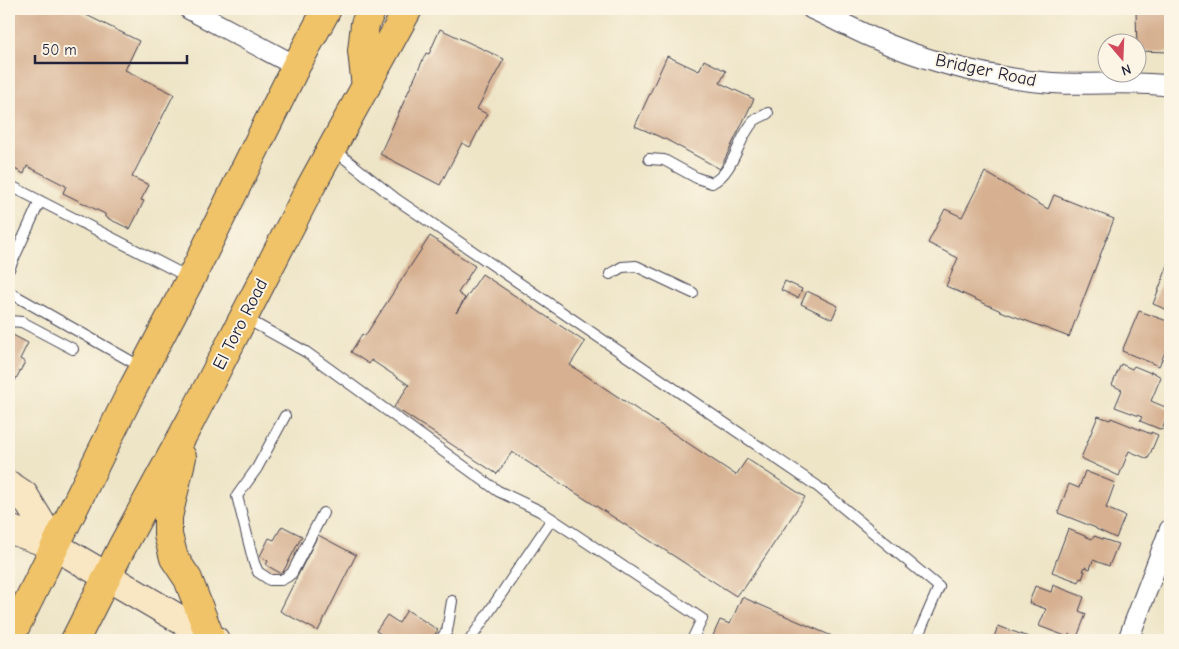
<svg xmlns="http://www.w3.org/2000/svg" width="1179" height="649" viewBox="0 0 1179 649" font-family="'Comic Neue',sans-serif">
	<rect width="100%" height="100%" fill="#fcf5e5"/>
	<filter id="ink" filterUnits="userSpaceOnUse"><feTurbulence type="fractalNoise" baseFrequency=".02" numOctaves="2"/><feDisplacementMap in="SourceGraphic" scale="10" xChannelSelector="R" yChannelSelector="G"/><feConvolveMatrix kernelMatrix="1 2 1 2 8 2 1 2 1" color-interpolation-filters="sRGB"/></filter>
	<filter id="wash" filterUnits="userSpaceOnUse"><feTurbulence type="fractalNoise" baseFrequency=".0096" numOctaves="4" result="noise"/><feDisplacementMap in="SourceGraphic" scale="20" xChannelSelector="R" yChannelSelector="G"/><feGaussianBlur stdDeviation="1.12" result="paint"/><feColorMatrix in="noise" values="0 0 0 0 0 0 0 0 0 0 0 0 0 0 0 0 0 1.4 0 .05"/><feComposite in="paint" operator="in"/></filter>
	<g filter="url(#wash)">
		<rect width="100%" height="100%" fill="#eee5c7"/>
		<g id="blocks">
			<g fill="#d6b091">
				<polygon points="9,9 74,9 139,41 125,70 174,94 132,177 149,185 141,200 144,201 130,229 105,217 105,214 63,193 66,186 27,166 24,174 9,166"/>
				<polygon points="1136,9 1170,9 1170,52 1137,51"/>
				<polygon points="440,29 504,59 477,109 487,114 470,147 462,143 440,185 380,154 426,53 429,54"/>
				<polygon points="667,56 699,71 704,60 726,71 720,83 754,99 720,169 667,140 635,126"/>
				<polygon points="985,172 1048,209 1054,195 1114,219 1069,337 1003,312 946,286 958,258 928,243 945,209 962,217"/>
				<polygon points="430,236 475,266 458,293 465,298 456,313 482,274 585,342 570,365 736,475 747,459 805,497 743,590 741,589 736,596 512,452 497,474 394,407 409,385 371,360 369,364 351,352 362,334 365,336"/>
				<polygon points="1170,260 1170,311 1153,304"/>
				<polygon points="785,281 802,289 798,298 781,290"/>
				<polygon points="807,291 838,306 832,319 801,304"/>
				<polygon points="1139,311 1170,322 1170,352 1166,350 1159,366 1122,351"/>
				<polygon points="9,333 28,343 20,359 25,362 10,390 13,391 9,399"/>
				<polygon points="1121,364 1132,369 1134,366 1151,373 1151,371 1161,377 1151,401 1170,409 1162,430 1140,421 1142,417 1115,407 1122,390 1112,385"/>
				<polygon points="1098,416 1110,420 1111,418 1151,434 1151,432 1158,435 1148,459 1129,451 1119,476 1081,458"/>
				<polygon points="1085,471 1115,483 1106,508 1125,516 1116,538 1096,529 1096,528 1058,513 1069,484 1079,488"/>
				<polygon points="282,526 302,536 282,574 266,565 268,561 260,556 269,538 274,540"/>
				<polygon points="1068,529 1092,539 1094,536 1118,544 1109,566 1093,560 1090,569 1085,567 1083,571 1085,571 1082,579 1080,578 1079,582 1052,572"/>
				<polygon points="318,535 356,555 318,631 280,611"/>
				<polygon points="1053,585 1084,597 1079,611 1086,614 1077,637 1069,634 1068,637 1039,626 1046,609 1029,603 1035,586 1051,592"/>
				<polygon points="742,597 841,640 711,640 720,620 730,624"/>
				<polygon points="407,610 438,630 431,640 388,640 389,639 376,631 387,615 399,623"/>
				<polygon points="998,626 1034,639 1033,640 993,640"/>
			</g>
		</g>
	</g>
	<g filter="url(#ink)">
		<use href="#blocks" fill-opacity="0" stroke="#413f50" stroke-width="1"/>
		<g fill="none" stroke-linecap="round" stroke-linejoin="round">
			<g stroke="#413f50" stroke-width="12">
				<g id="service">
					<polyline points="333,149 396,199 817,486 939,587 916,640"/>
					<path d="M 649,159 L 664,160 L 697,178 L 712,183 C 735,171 737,139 754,121 C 757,118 764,116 768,113"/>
					<polyline points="9,185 190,278"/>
					<polyline points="9,269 40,201"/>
					<polyline points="610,274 622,267 636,266 693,293"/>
					<polyline points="9,292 143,368"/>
					<polyline points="245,318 306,352 498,491 540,511 702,619 692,640"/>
					<polyline points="9,321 22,322 73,349"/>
					<polyline points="285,416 257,468 237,496 254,563 258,572 270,580 281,580 287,577 292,573 323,513"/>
					<polyline points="440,640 447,631 452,601"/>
					<polyline points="470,640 552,519"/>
				</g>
			</g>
			<g stroke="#413f50" stroke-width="22">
				<g id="minor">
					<polyline points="189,9 296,66"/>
					<path d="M 812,9 C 832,18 851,28 871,37 C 927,62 990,78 1052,83 C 1091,86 1131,80 1170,86"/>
					<polyline points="1128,640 1170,529"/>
				</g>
			</g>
			<g stroke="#413f50" stroke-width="30">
				<g id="secondary">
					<polyline points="9,485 24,495 55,546"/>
					<polyline points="9,529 55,546 215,640"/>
				</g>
			</g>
			<g stroke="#413f50" stroke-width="30">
				<g id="primary">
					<polyline points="366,87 362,51 365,24 372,9"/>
					<polyline points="182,457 168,517 168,535 174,558 188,579 210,637"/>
					<polyline points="9,640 131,392 191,278 296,66 327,9"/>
					<polyline points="75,640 122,547 191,420 310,188 408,9"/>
				</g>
			</g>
			<use href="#service" stroke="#fff" stroke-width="10"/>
			<use href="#minor" stroke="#fff" stroke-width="20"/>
			<use href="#secondary" stroke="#f9e7c3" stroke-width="28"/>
			<use href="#primary" stroke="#f0c369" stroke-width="28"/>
		</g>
	</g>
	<g text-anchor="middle" stroke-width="4" stroke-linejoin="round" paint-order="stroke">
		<g font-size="18" fill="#22223b" stroke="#fcf5e5">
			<text transform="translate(986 70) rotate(12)" y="6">Bridger Road</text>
			<text transform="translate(240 324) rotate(-63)" y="6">El Toro Road</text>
		</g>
	</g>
	<rect width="1179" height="649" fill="none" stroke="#fcf5e5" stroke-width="30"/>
	<g transform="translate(1122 58) rotate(161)"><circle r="24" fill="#fcf5e5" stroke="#a5a1a1"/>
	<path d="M0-4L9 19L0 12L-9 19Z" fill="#d1495b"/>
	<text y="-8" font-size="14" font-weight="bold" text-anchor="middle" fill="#22223b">N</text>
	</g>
	<path d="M35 55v8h152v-8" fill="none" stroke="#22223b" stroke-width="2.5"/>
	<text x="42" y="55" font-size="15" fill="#22223b" stroke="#fcf5e5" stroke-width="4" paint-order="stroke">50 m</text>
</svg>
